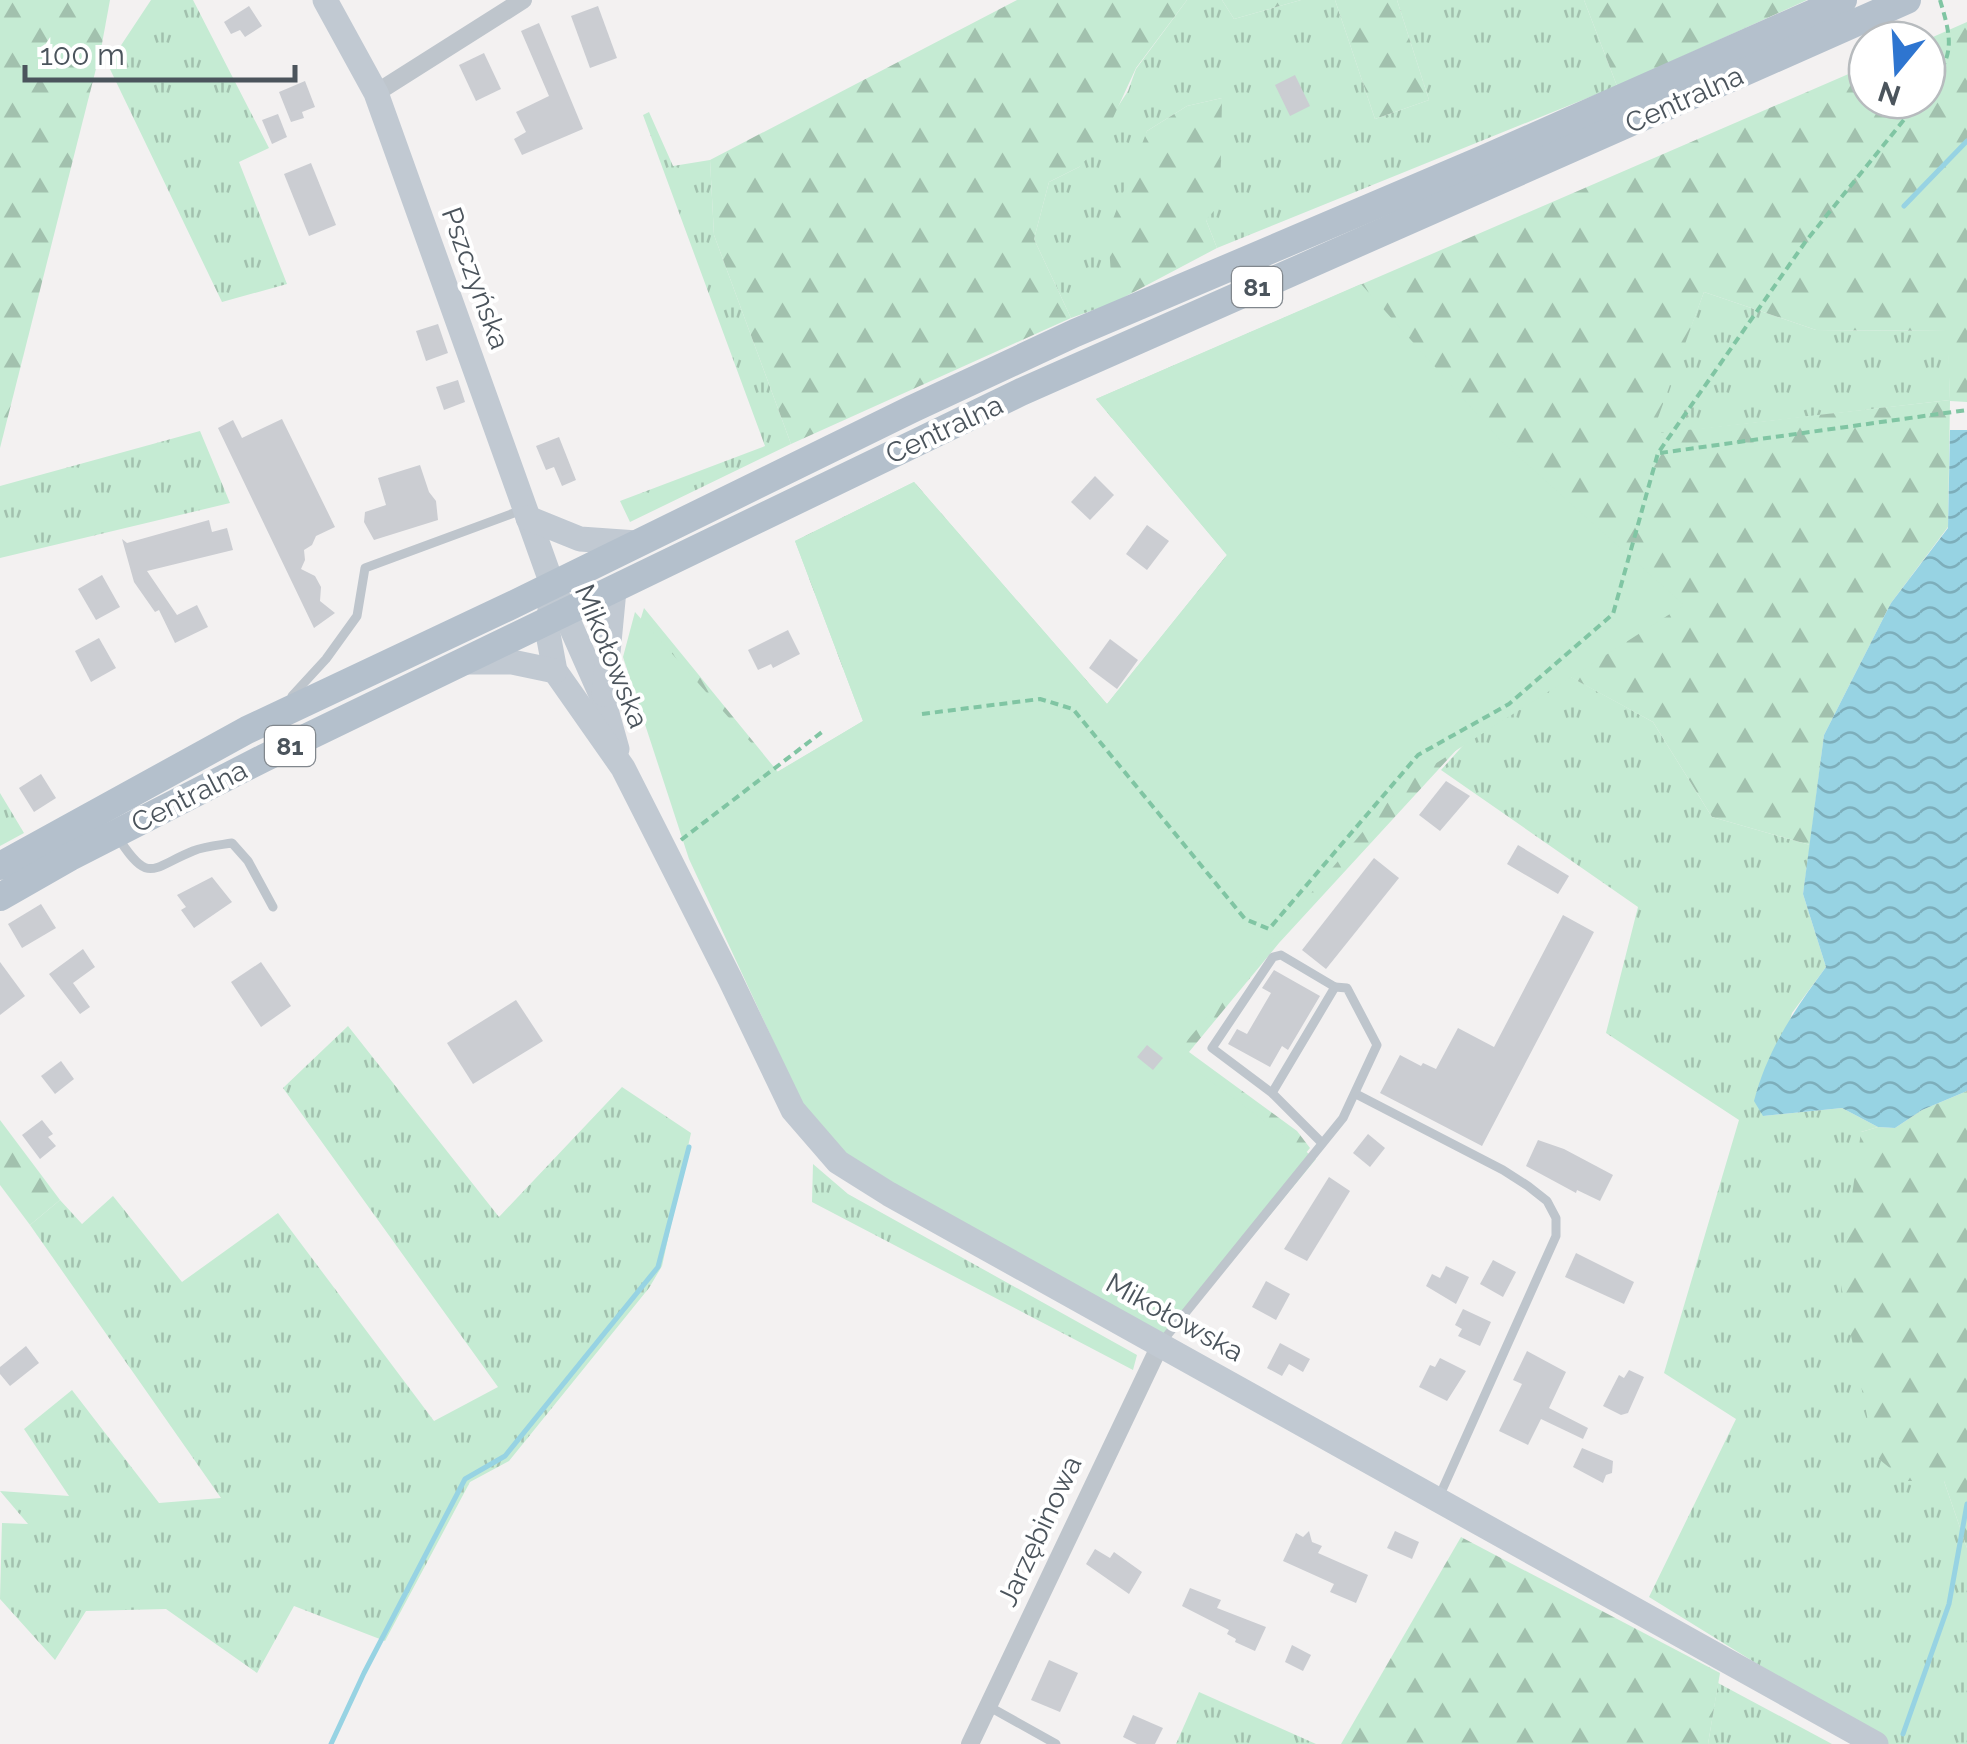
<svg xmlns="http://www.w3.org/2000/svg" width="1967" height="1744" viewBox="0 0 1967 1744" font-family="Raleway,sans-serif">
	<defs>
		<pattern id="grass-tufts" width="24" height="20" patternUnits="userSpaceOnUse" patternTransform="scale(2.5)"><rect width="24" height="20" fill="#c5ebd3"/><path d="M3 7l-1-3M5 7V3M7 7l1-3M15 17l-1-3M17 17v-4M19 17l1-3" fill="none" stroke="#a2c1ae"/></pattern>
		<pattern id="forest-firs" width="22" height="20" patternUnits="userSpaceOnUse" patternTransform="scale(2.5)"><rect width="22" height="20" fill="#c5ebd3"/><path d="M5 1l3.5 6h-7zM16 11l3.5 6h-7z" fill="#a2c1ae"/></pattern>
		<pattern id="water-waves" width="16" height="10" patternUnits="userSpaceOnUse" patternTransform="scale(2.5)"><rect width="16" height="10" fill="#97d3e3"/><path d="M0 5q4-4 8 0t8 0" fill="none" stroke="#7daebb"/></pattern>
	</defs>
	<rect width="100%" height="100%" fill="#f3f1f1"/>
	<g fill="url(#grass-tufts)">
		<polygon points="151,0 193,0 269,148 239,162 287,284 222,302 108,65"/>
		<polygon points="1187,0 1222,0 1234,19 1301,0 1335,0 1375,119 1429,100 1397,0 1584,0 1617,86 1217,248 1206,220 1222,98 1187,106 1147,131 1113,303 1071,318 1034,239 1049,182 1079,167 1128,91 1136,69"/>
		<polygon points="649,112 673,166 710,160 714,235 791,444 630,522 620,501 765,446 643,115"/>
		<polygon points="1704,292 1816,330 1948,331 1950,400 1650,435"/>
		<polygon points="200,431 230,503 0,558 0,486"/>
		<polygon points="1540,660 1653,722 1712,817 1810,845 1803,894 1826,967 1792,1013 1763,1116 1842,1108 1878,1127 1861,1132 1906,1481 1944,1481 1967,1548 1967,1744 1887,1744 1649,1597 1736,1419 1664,1373 1739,1120 1606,1033 1638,907 1441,770"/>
		<polygon points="0,793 24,833 0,846"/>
		<polygon points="348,1026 499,1217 622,1087 691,1133 662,1266 649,1288 509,1461 470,1482 385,1641 294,1606 257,1673 166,1609 86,1611 55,1660 0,1599 2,1523 28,1524 0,1491 69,1496 24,1429 72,1390 159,1503 221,1498 30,1225 60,1200 82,1224 113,1196 182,1282 278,1213 434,1421 498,1387 283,1088"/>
		<polygon points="813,1164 848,1194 1137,1355 1133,1370 812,1202"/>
		<polygon points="1718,1683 1832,1744 1708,1744"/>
		<polygon points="1199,1692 1316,1744 1176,1744"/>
	</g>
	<g fill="url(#forest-firs)" fill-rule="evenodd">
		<polygon points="0,0 110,0 101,49 0,448"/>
		<polygon points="1017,0 1187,0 1136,68 1101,144 1079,167 1049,182 1034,239 1071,318 791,444 714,235 710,160"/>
		<polygon points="1222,0 1301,0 1234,19"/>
		<polygon points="1335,0 1397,0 1429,100 1375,119"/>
		<polygon points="1584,0 1807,0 1617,86"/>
		<path d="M 1967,22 L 1967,402 L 1950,401 L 1948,527 L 1891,603 L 1824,735 L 1810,845 L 1712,817 L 1653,722 L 1539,660 L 1279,943 L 1189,1052 L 1297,1131 L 1310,1148 L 1161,1327 L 631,651 L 644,608 L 778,772 L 863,721 L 795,541 L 914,482 L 1107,704 L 1227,555 L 1096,399 L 1867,66 L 1867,100 L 1927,100 L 1926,40 ZM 1704,292 L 1816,330 L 1947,331 L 1950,400 L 1652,434 Z"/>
		<polygon points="1222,98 1220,204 1206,220 1217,248 1113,303 1108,232 1147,131 1187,106"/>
		<polygon points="1967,1091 1967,1548 1944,1481 1906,1481 1875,1456 1840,1280 1861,1132 1878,1127 1895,1128 1922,1110"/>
		<polygon points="0,1120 60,1200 30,1225 0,1185"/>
		<polygon points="1461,1537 1720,1673 1708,1744 1341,1744"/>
	</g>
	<polygon fill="#c5ebd3" points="1361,284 1501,441 1684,605 1402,785 1175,1055 1316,1159 1157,1352 849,1163 802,1103 689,859 623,657 635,612 777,772 863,721 795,541 914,482 1107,704 1227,555 1096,399"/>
	<path fill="url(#water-waves)" d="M 1950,430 L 1967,430 L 1967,1091 L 1922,1110 L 1895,1128 L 1878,1127 L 1842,1108 L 1763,1116 L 1754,1101 C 1767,1050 1795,1009 1826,967 L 1803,894 L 1824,735 L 1891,603 L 1948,528 Z"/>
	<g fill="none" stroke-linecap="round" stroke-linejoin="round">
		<g stroke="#97d3e3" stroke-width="5">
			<polyline points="1904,206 1967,141"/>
			<polyline points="1903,1734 1949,1604 1967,1504"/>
			<polyline points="331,1744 364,1673 465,1479 505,1456 658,1267 689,1147"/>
		</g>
	</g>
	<g fill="#cbcdd2">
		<polygon points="249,6 262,26 245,37 240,30 231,34 224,22"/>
		<polygon points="598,6 617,58 590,68 571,16"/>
		<polygon points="539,23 583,129 522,155 514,139 526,132 516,112 549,96 521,31"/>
		<polygon points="484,53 501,89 476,101 459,65"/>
		<polygon points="1295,75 1310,106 1290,116 1275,85"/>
		<polygon points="305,81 315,107 302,112 304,118 291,122 279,92"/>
		<polygon points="278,114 287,137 272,144 262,120"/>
		<polygon points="311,163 336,225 309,236 284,174"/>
		<polygon points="438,324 448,353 426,361 416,331"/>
		<polygon points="458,380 465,402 444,410 436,387"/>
		<polygon points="282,419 335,527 316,536 312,545 304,550 305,560 301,569 315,576 321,587 320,601 335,613 314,628 218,428 233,420 242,438"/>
		<polygon points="559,437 576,480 562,486 554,467 546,470 536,446"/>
		<polygon points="420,465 429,492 436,501 438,520 374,540 364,522 365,512 386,505 378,478"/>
		<polygon points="1095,476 1114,495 1090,520 1071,502"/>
		<polygon points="209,520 212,532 227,528 233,550 147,571 177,615 197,605 208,627 175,643 159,610 155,612 134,582 122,539 127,543"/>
		<polygon points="1147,525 1169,541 1147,570 1126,554"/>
		<polygon points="102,575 120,607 96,620 78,589"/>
		<polygon points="788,630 800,654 773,668 771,664 758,670 748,650"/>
		<polygon points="99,638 116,668 91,682 75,651"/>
		<polygon points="1110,639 1138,660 1117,689 1089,668"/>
		<polygon points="41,774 56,798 34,812 19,788"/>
		<polygon points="1446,781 1470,796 1440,831 1419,815"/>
		<polygon points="1518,845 1569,876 1558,894 1507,864"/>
		<polygon points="1374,858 1399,878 1326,969 1302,950"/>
		<polygon points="212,877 232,902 194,928 181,910 186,907 177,895"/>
		<polygon points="41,904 56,928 22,948 8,924"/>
		<polygon points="1563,915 1594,932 1482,1146 1380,1093 1400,1055 1421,1066 1423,1063 1436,1069 1458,1028 1494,1047"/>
		<polygon points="83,949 95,967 73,983 90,1007 80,1014 49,974"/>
		<polygon points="0,962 25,996 0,1015"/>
		<polygon points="261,962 291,1006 261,1027 231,982"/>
		<polygon points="1274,970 1320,996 1288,1050 1282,1046 1270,1067 1228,1044 1237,1029 1247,1034 1271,993 1262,988"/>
		<polygon points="516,1000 543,1041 473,1084 447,1043"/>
		<polygon points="1147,1045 1163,1058 1153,1070 1137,1057"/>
		<polygon points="61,1061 74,1079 55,1094 41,1076"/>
		<polygon points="42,1120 53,1134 48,1137 56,1146 40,1159 22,1135"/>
		<polygon points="1368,1134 1385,1148 1370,1167 1353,1153"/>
		<polygon points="1538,1140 1564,1149 1613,1175 1600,1201 1577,1190 1576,1193 1526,1166"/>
		<polygon points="1329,1177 1350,1191 1307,1261 1284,1249"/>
		<polygon points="1576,1253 1634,1282 1624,1304 1565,1277"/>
		<polygon points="1493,1260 1516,1272 1503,1297 1480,1284"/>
		<polygon points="1446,1266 1469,1277 1456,1304 1426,1286 1432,1274 1440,1278"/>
		<polygon points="1266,1281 1290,1294 1276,1320 1252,1307"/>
		<polygon points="1463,1309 1491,1322 1480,1346 1458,1336 1462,1329 1455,1325"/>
		<polygon points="1280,1343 1310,1359 1303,1372 1289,1364 1282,1376 1267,1368"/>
		<polygon points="26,1346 39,1363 10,1386 0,1374 0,1367"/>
		<polygon points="1527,1351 1566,1372 1549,1408 1588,1428 1583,1439 1541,1419 1528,1445 1499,1431 1522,1384 1513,1380"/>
		<polygon points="1440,1358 1466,1371 1447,1401 1419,1387 1430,1365 1435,1367"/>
		<polygon points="1629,1370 1644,1377 1628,1413 1621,1415 1603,1406 1619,1375 1624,1378"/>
		<polygon points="1582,1448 1613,1461 1612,1473 1606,1475 1603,1483 1573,1467"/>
		<polygon points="1309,1531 1312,1542 1322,1546 1318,1553 1368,1575 1356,1603 1330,1592 1334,1584 1283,1561 1296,1533 1303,1537"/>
		<polygon points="1395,1531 1419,1542 1412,1559 1387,1548"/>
		<polygon points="1095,1549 1110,1558 1114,1552 1142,1572 1129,1594 1086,1564"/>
		<polygon points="1190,1588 1221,1600 1217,1608 1266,1627 1255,1651 1235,1642 1236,1639 1227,1634 1229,1630 1182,1606"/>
		<polygon points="1292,1645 1311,1655 1303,1671 1285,1662"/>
		<polygon points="1049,1660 1078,1673 1060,1712 1031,1700"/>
		<polygon points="1133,1715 1163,1728 1155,1744 1137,1744 1123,1737"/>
	</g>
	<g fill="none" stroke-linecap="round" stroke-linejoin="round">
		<g stroke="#80c5a3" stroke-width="4" stroke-dasharray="8 5" stroke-linecap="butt">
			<path d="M 1927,92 C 1954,55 1953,43 1940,0"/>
			<polyline points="1660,453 1967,410"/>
			<polyline points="922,714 1040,699 1073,709 1245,919 1269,929 1418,755 1509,704 1613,614 1658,453 1806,241 1920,100"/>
			<polyline points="681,840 822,732"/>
		</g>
		<g stroke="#bec5cc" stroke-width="9">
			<polyline points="292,696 326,659 357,616 365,568 522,510"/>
			<path d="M 117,836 C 149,886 151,868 193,851 C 205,846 220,845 232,843 L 248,861 L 273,907"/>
			<polyline points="1272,1093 1335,987 1281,955 1273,957 1212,1048 1272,1093 1322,1143"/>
			<polyline points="1356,1094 1503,1170 1528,1186 1547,1201 1556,1218 1556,1236 1439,1497"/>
			<polyline points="1161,1343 1343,1118 1377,1045 1347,988 1335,987"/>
			<polyline points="988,1706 1056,1744"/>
		</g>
		<g stroke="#bec5cc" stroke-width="18">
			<polyline points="376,93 523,0"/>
			<polyline points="970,1744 1161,1343"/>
		</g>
		<g stroke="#c1c9d2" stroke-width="25">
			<polyline points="325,0 376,93 552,584 603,699 617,749"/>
			<polyline points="528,518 580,539 637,543"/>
			<polyline points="552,584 548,634 555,671 623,768 730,979 793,1110 838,1162 889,1194 1876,1744"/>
			<polyline points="467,662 512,662 555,671"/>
			<polyline points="604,694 614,590"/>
		</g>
		<g stroke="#b4c0cc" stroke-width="28">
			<polyline points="0,866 247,730 508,607 912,409 1075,333 1484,159 1843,0"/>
			<polyline points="0,897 70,857 264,758 1021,392 1907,0"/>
		</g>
	</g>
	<g text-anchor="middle" stroke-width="8" stroke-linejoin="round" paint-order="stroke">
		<g fill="#fff" stroke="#81878d" stroke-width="2.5">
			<rect x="1232" y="267" width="50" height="40" rx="8"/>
			<rect x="265" y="726" width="50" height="40" rx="8"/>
		</g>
		<g font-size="25" font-weight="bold" fill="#4b545c">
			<text x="1257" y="296">81</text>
			<text x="290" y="755">81</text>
		</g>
		<g font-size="28" fill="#4b545c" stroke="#fff">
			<text transform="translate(1684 99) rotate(-24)" y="10">Centralna</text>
			<text transform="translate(476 278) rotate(70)" y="10">Pszczyńska</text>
			<text transform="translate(944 429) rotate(-25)" y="10">Centralna</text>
			<text transform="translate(612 656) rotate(68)" y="10">Mikołowska</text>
			<text transform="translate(189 796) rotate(-27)" y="10">Centralna</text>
			<text transform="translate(1175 1317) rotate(29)" y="10">Mikołowska</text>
			<text transform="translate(1039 1531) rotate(-65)" y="10">Jarzębinowa</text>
		</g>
	</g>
	<g transform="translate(1897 70) rotate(198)"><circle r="48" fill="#ffffff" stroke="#b7bbbe" stroke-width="2.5"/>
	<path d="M0-8L18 38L0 25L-18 38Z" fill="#2e75d0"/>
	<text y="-15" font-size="28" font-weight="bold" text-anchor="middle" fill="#4b545c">N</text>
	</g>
	<path d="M25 65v15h270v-15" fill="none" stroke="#4b545c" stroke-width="5"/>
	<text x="40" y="65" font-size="30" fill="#4b545c" stroke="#ffffff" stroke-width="8" paint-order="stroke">100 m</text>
</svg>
